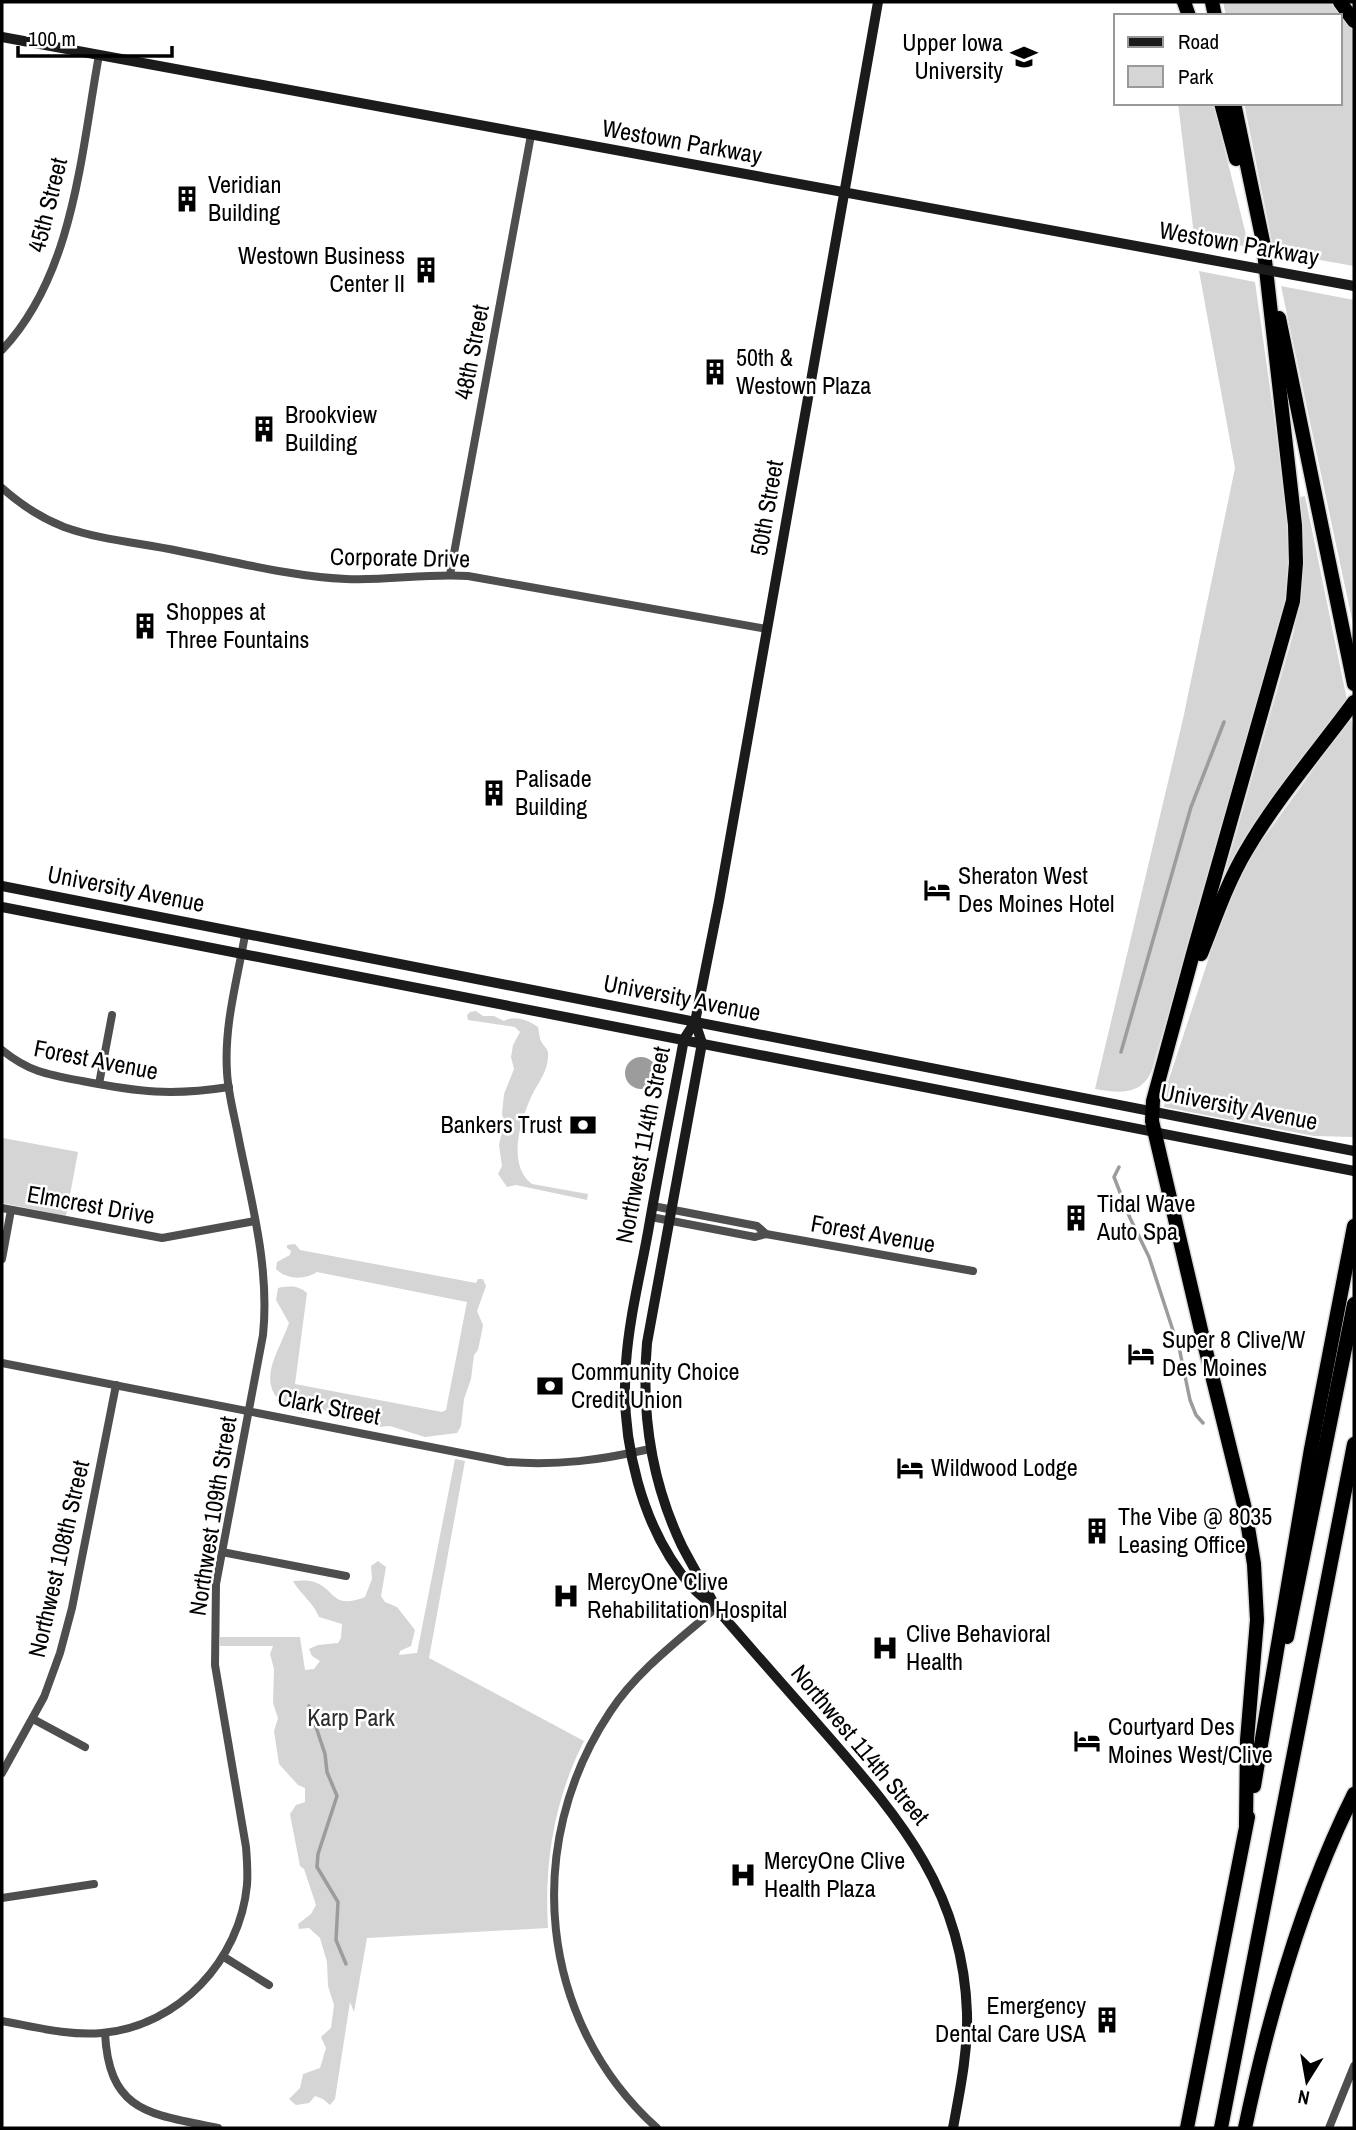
<svg xmlns="http://www.w3.org/2000/svg" width="1356" height="2130" viewBox="0 0 1356 2130" font-family="'Archivo Narrow',sans-serif">
	<rect width="100%" height="100%" fill="#fff"/>
	<g fill="#d5d5d5">
		<polygon points="1223,2 1334,2 1354,31 1354,266 1274,252 1244,103 1340,103 1340,16 1226,16"/>
		<polygon points="1178,103 1213,103 1249,247 1192,237 1193,227"/>
		<path d="M 1199,271 L 1255,282 L 1288,516 L 1288,580 L 1283,613 L 1152,1070 C 1142,1096 1118,1093 1095,1089 L 1183,719 L 1235,468 Z"/>
		<polygon points="1281,286 1354,300 1354,629"/>
		<polygon points="1305,496 1347,700 1255,822 1225,872 1294,631 1304,558 1300,497"/>
		<polygon points="1351,717 1354,734 1354,1137 1314,1136 1164,1107 1168,1082 1223,915 1251,856"/>
		<path d="M 476,1011 L 483,1016 L 494,1016 L 504,1021 C 515,1015 528,1020 538,1027 C 539,1031 539,1038 542,1043 C 545,1048 549,1049 548,1057 C 547,1075 535,1086 529,1102 C 519,1125 508,1166 532,1184 L 588,1194 L 587,1200 L 516,1185 L 507,1187 L 498,1174 L 502,1166 L 499,1145 L 504,1122 L 502,1114 L 504,1094 L 514,1069 L 511,1057 L 513,1045 L 520,1032 L 515,1027 L 468,1020 L 467,1015 L 470,1012 Z"/>
		<polygon points="3,1138 78,1152 66,1216 2,1203"/>
		<path d="M 295,1244 L 300,1250 L 476,1283 L 478,1279 L 483,1279 L 486,1286 L 477,1311 L 483,1325 L 482,1331 L 478,1350 L 474,1355 L 471,1379 L 464,1399 L 461,1426 L 457,1433 L 425,1437 L 390,1426 L 378,1427 L 362,1419 L 335,1415 L 322,1409 C 312,1414 301,1415 291,1409 C 251,1386 279,1353 289,1323 L 276,1300 L 278,1288 C 289,1286 298,1285 307,1293 L 295,1384 L 442,1412 L 446,1410 L 467,1302 L 317,1272 C 305,1280 287,1280 276,1269 L 277,1262 L 290,1255 L 291,1251 L 287,1248 L 287,1245 Z"/>
		<path d="M 455,1459 L 465,1461 L 429,1658 L 584,1741 C 554,1800 544,1863 548,1928 L 367,1938 L 354,2012 L 350,2002 L 335,2099 L 330,2105 L 323,2099 L 315,2096 L 309,2103 L 296,2105 L 289,2099 L 300,2088 L 303,2074 L 320,2068 L 326,2048 L 321,2037 L 331,2028 L 334,2005 L 328,1986 L 327,1962 L 320,1938 L 309,1928 L 299,1929 L 298,1924 L 311,1914 L 316,1905 L 304,1869 L 300,1866 L 290,1814 L 296,1805 L 305,1802 L 305,1788 L 298,1785 L 279,1764 L 274,1731 L 278,1718 L 273,1703 L 274,1669 L 270,1654 L 273,1646 L 220,1646 L 220,1637 L 300,1637 L 305,1670 L 314,1669 L 320,1661 L 312,1656 L 309,1649 L 318,1645 L 338,1643 L 341,1638 L 342,1624 L 319,1617 C 313,1602 301,1595 293,1581 C 298,1581 304,1580 310,1581 C 336,1586 329,1611 365,1597 L 372,1579 L 371,1566 L 378,1561 L 386,1567 L 381,1596 L 385,1602 L 397,1607 L 415,1630 L 411,1646 L 400,1651 L 399,1655 L 417,1653 Z"/>
	</g>
	<circle fill="#9c9c9c" cx="641" cy="1073" r="16"/>
	<g fill="none" stroke-linecap="round" stroke-linejoin="round">
		<g stroke="#9c9c9c" stroke-width="3.5">
			<polyline points="1121,1052 1191,807 1224,722"/>
			<polyline points="1119,1167 1114,1177 1130,1218 1149,1257 1180,1352 1190,1400 1196,1415 1203,1423"/>
			<polyline points="309,1706 325,1754 327,1772 337,1796 318,1854 317,1867 338,1902 336,1940 346,1964"/>
		</g>
		<g stroke="#dbdbdb" stroke-width="17">
			<g id="highway">
				<polyline points="1184,2 1189,16"/>
				<polyline points="1212,2 1215,16"/>
				<polyline points="1340,2 1354,21"/>
				<polyline points="1221,103 1236,159"/>
				<polyline points="1234,103 1265,251"/>
				<polyline points="1279,318 1354,684"/>
				<path d="M 1201,954 C 1215,919 1227,883 1246,851 C 1277,798 1318,751 1354,702"/>
				<polyline points="1287,1637 1354,1304"/>
				<polyline points="1254,1786 1311,1449 1354,1226"/>
				<polyline points="1246,1825 1247,1740 1257,1620 1254,1564 1245,1509 1205,1347 1152,1121 1153,1101 1194,950 1293,601 1296,563 1295,525 1263,243"/>
				<polyline points="1187,2128 1248,1817"/>
				<polyline points="1221,2128 1354,1444"/>
				<path d="M 1245,2128 C 1269,2014 1302,1898 1354,1794"/>
			</g>
		</g>
		<g stroke="#4e4e4e" stroke-width="8">
			<path d="M 2,350 C 74,274 81,153 99,55"/>
			<path d="M 2,488 C 20,504 41,518 64,527 C 100,540 141,543 179,551 C 231,561 294,577 346,579 C 387,581 427,573 468,576 L 767,629"/>
			<polyline points="450,575 531,135"/>
			<path d="M 2,1050 C 29,1072 49,1075 82,1081 C 139,1092 171,1096 229,1087"/>
			<polyline points="99,1084 112,1015"/>
			<polyline points="653,1206 757,1226 766,1234"/>
			<polyline points="2,1208 162,1238 255,1221"/>
			<polyline points="651,1217 755,1237 766,1234 973,1271"/>
			<polyline points="2,1259 11,1210"/>
			<path d="M 2,1363 L 507,1462 C 558,1466 600,1460 650,1449"/>
			<polyline points="222,1552 346,1576"/>
			<polyline points="33,1719 85,1747"/>
			<polyline points="2,1773 44,1697 60,1653 72,1608 116,1385"/>
			<polyline points="2,1898 94,1884"/>
			<polyline points="224,1957 269,1985"/>
			<path d="M 2,2021 C 35,2027 69,2036 102,2033 C 179,2026 240,1960 247,1885 C 248,1872 247,1860 246,1847 L 215,1665 L 216,1584 L 263,1335 C 270,1267 251,1201 238,1135 C 234,1114 228,1093 227,1072 C 224,1025 237,981 245,935"/>
			<path d="M 105,2033 C 109,2114 152,2114 218,2128"/>
			<path d="M 657,2128 C 538,2021 522,1844 610,1712 C 637,1671 679,1640 716,1608"/>
			<polyline points="1329,2128 1354,2066"/>
		</g>
		<g stroke="#1b1b1b" stroke-width="10">
			<path d="M 878,2 L 719,901 L 695,1022 L 684,1039 C 672,1104 659,1168 648,1232 C 640,1276 629,1319 626,1363 C 620,1439 641,1529 692,1587 C 699,1595 708,1601 716,1608 C 753,1651 790,1693 828,1736 C 902,1821 963,1893 967,2013 C 968,2052 960,2090 953,2128"/>
			<polyline points="2,37 1201,258"/>
			<polyline points="2,886 1354,1151"/>
			<polyline points="2,907 1354,1171"/>
			<path d="M 695,1022 L 702,1043 L 647,1343 C 641,1414 651,1481 682,1546 C 692,1565 703,1584 713,1602"/>
		</g>
		<use href="#highway" stroke="#000" stroke-width="14"/>
		<polyline stroke="#1b1b1b" stroke-width="10" points="1201,258 1354,286"/>
	</g>
	<defs>
		<g id="university-bare" transform="scale(2.1)"><path d="M0-5L7-2L0 1L-7-2ZM-4 1L0 2.5L4 1V4Q0 6-4 4Z" fill="#000" stroke="#fff" stroke-width="2.5" paint-order="stroke"/></g>
		<g id="building-bare" transform="scale(2.1)"><path d="M-4-6H4V6H1V3H-1V6H-4ZM-2.5-4.3h1.7v1.8h-1.7ZM.8-4.3h1.7v1.8H.8ZM-2.5-1h1.7V.8h-1.7ZM.8-1h1.7V.8H.8Z" fill="#000" stroke="#fff" stroke-width="2.5" paint-order="stroke"/></g>
		<g id="hotel-bare" transform="scale(2.1)"><path d="M-6-4.5h1.5V1H6V5H4.5V3h-9V5H-6ZM-4 0a1.8 1.8 0 1 1 3.6 0ZM.5 0V-2.5h3Q6-2.5 6 0Z" fill="#000" stroke="#fff" stroke-width="2.5" paint-order="stroke"/></g>
		<g id="bank-bare" transform="scale(2.1)"><path d="M-6-4H6V4H-6ZM0-2.3a2.3 2.3 0 1 0 0 4.6a2.3 2.3 0 1 0 0-4.6Z" fill="#000" stroke="#fff" stroke-width="2.5" paint-order="stroke"/></g>
		<g id="hospital-bare" transform="scale(2.1)"><path d="M-5-5h3v3.5h4V-5h3V5h-3V1.5h-4V5h-3Z" fill="#000" stroke="#fff" stroke-width="2.5" paint-order="stroke"/></g>
	</defs>
	<g fill-rule="evenodd">
		<use href="#university-bare" x="1024" y="57"/>
		<use href="#building-bare" x="187" y="199"/>
		<use href="#building-bare" x="426" y="270"/>
		<use href="#building-bare" x="715" y="372"/>
		<use href="#building-bare" x="264" y="429"/>
		<use href="#building-bare" x="145" y="626"/>
		<use href="#building-bare" x="494" y="793"/>
		<use href="#hotel-bare" x="937" y="890"/>
		<use href="#bank-bare" x="583" y="1125"/>
		<use href="#building-bare" x="1076" y="1218"/>
		<use href="#hotel-bare" x="1141" y="1354"/>
		<use href="#bank-bare" x="550" y="1386"/>
		<use href="#hotel-bare" x="910" y="1468"/>
		<use href="#building-bare" x="1097" y="1531"/>
		<use href="#hospital-bare" x="566" y="1596"/>
		<use href="#hospital-bare" x="885" y="1648"/>
		<use href="#hotel-bare" x="1087" y="1741"/>
		<use href="#hospital-bare" x="743" y="1875"/>
		<use href="#building-bare" x="1107" y="2020"/>
	</g>
	<g text-anchor="middle" stroke-width="5" stroke-linejoin="round" paint-order="stroke">
		<g font-size="24" fill="#000" stroke="#fff" text-anchor="start">
			<text x="1003" y="51" text-anchor="end">Upper Iowa<tspan x="1003" dy="28">University</tspan></text>
			<text x="208" y="193">Veridian<tspan x="208" dy="28">Building</tspan></text>
			<text x="405" y="264" text-anchor="end">Westown Business<tspan x="405" dy="28">Center II</tspan></text>
			<text x="736" y="366">50th &amp;<tspan x="736" dy="28">Westown Plaza</tspan></text>
			<text x="285" y="423">Brookview<tspan x="285" dy="28">Building</tspan></text>
			<text x="166" y="620">Shoppes at<tspan x="166" dy="28">Three Fountains</tspan></text>
			<text x="515" y="787">Palisade<tspan x="515" dy="28">Building</tspan></text>
			<text x="958" y="884">Sheraton West<tspan x="958" dy="28">Des Moines Hotel</tspan></text>
			<text x="562" y="1133" text-anchor="end">Bankers Trust</text>
			<text x="1097" y="1212">Tidal Wave<tspan x="1097" dy="28">Auto Spa</tspan></text>
			<text x="1162" y="1348">Super 8 Clive/W<tspan x="1162" dy="28">Des Moines</tspan></text>
			<text x="571" y="1380">Community Choice<tspan x="571" dy="28">Credit Union</tspan></text>
			<text x="931" y="1476">Wildwood Lodge</text>
			<text x="1118" y="1525">The Vibe @ 8035<tspan x="1118" dy="28">Leasing Office</tspan></text>
			<text x="587" y="1590">MercyOne Clive<tspan x="587" dy="28">Rehabilitation Hospital</tspan></text>
			<text x="906" y="1642">Clive Behavioral<tspan x="906" dy="28">Health</tspan></text>
			<text x="1108" y="1735">Courtyard Des<tspan x="1108" dy="28">Moines West/Clive</tspan></text>
			<text x="764" y="1869">MercyOne Clive<tspan x="764" dy="28">Health Plaza</tspan></text>
			<text x="1086" y="2014" text-anchor="end">Emergency<tspan x="1086" dy="28">Dental Care USA</tspan></text>
		</g>
		<g font-size="24" fill="#000" stroke="#fff">
			<text transform="translate(682 142) rotate(10)" y="8">Westown Parkway</text>
			<text transform="translate(48 205) rotate(-76)" y="8">45th Street</text>
			<text transform="translate(1239 244) rotate(10)" y="8">Westown Parkway</text>
			<text transform="translate(472 352) rotate(-79)" y="8">48th Street</text>
			<text transform="translate(767 508) rotate(-80)" y="8">50th Street</text>
			<text transform="translate(400 558) rotate(1)" y="8">Corporate Drive</text>
			<text transform="translate(126 889) rotate(11)" y="8">University Avenue</text>
			<text transform="translate(682 998) rotate(11)" y="8">University Avenue</text>
			<text transform="translate(96 1060) rotate(11)" y="8">Forest Avenue</text>
			<text transform="translate(1239 1107) rotate(11)" y="8">University Avenue</text>
			<text transform="translate(643 1145) rotate(-79)" y="8">Northwest 114th Street</text>
			<text transform="translate(91 1205) rotate(10)" y="8">Elmcrest Drive</text>
			<text transform="translate(873 1234) rotate(10)" y="8">Forest Avenue</text>
			<text transform="translate(329 1407) rotate(11)" y="8">Clark Street</text>
			<text transform="translate(213 1516) rotate(-81)" y="8">Northwest 109th Street</text>
			<text transform="translate(59 1559) rotate(-77)" y="8">Northwest 108th Street</text>
			<text transform="translate(860 1745) rotate(50)" y="8">Northwest 114th Street</text>
		</g>
		<g font-size="24" fill="#2c2c2c" stroke="#fff">
			<text x="351" y="1726">Karp Park</text>
		</g>
	</g>
	<rect width="1356" height="2130" fill="none" stroke="#000000" stroke-width="7"/>
	<rect x="1114" y="14" width="228" height="91" fill="#ffffff" stroke="#999999" stroke-width="2"/>
	<rect x="1128" y="37" width="35" height="10" fill="#1b1b1b" stroke="#999999" stroke-width="2"/>
	<text x="1178" y="49" font-size="21" fill="#000000">Road</text>
	<rect x="1128" y="66" width="35" height="21" fill="#d5d5d5" stroke="#999999" stroke-width="2"/>
	<text x="1178" y="84" font-size="21" fill="#000000">Park</text>
	<g transform="translate(1307 2081) rotate(191)" stroke="#ffffff" stroke-width="5" paint-order="stroke">
	<path d="M0-5L12 26L0 18L-12 26Z" fill="#000000"/>
	<text y="-10" font-size="19" font-weight="bold" text-anchor="middle" fill="#000000">N</text>
	</g>
	<path d="M18 46v10h154v-10" fill="none" stroke="#000000" stroke-width="3.5"/>
	<text x="28" y="46" font-size="21" fill="#000000" stroke="#ffffff" stroke-width="5" paint-order="stroke">100 m</text>
</svg>
